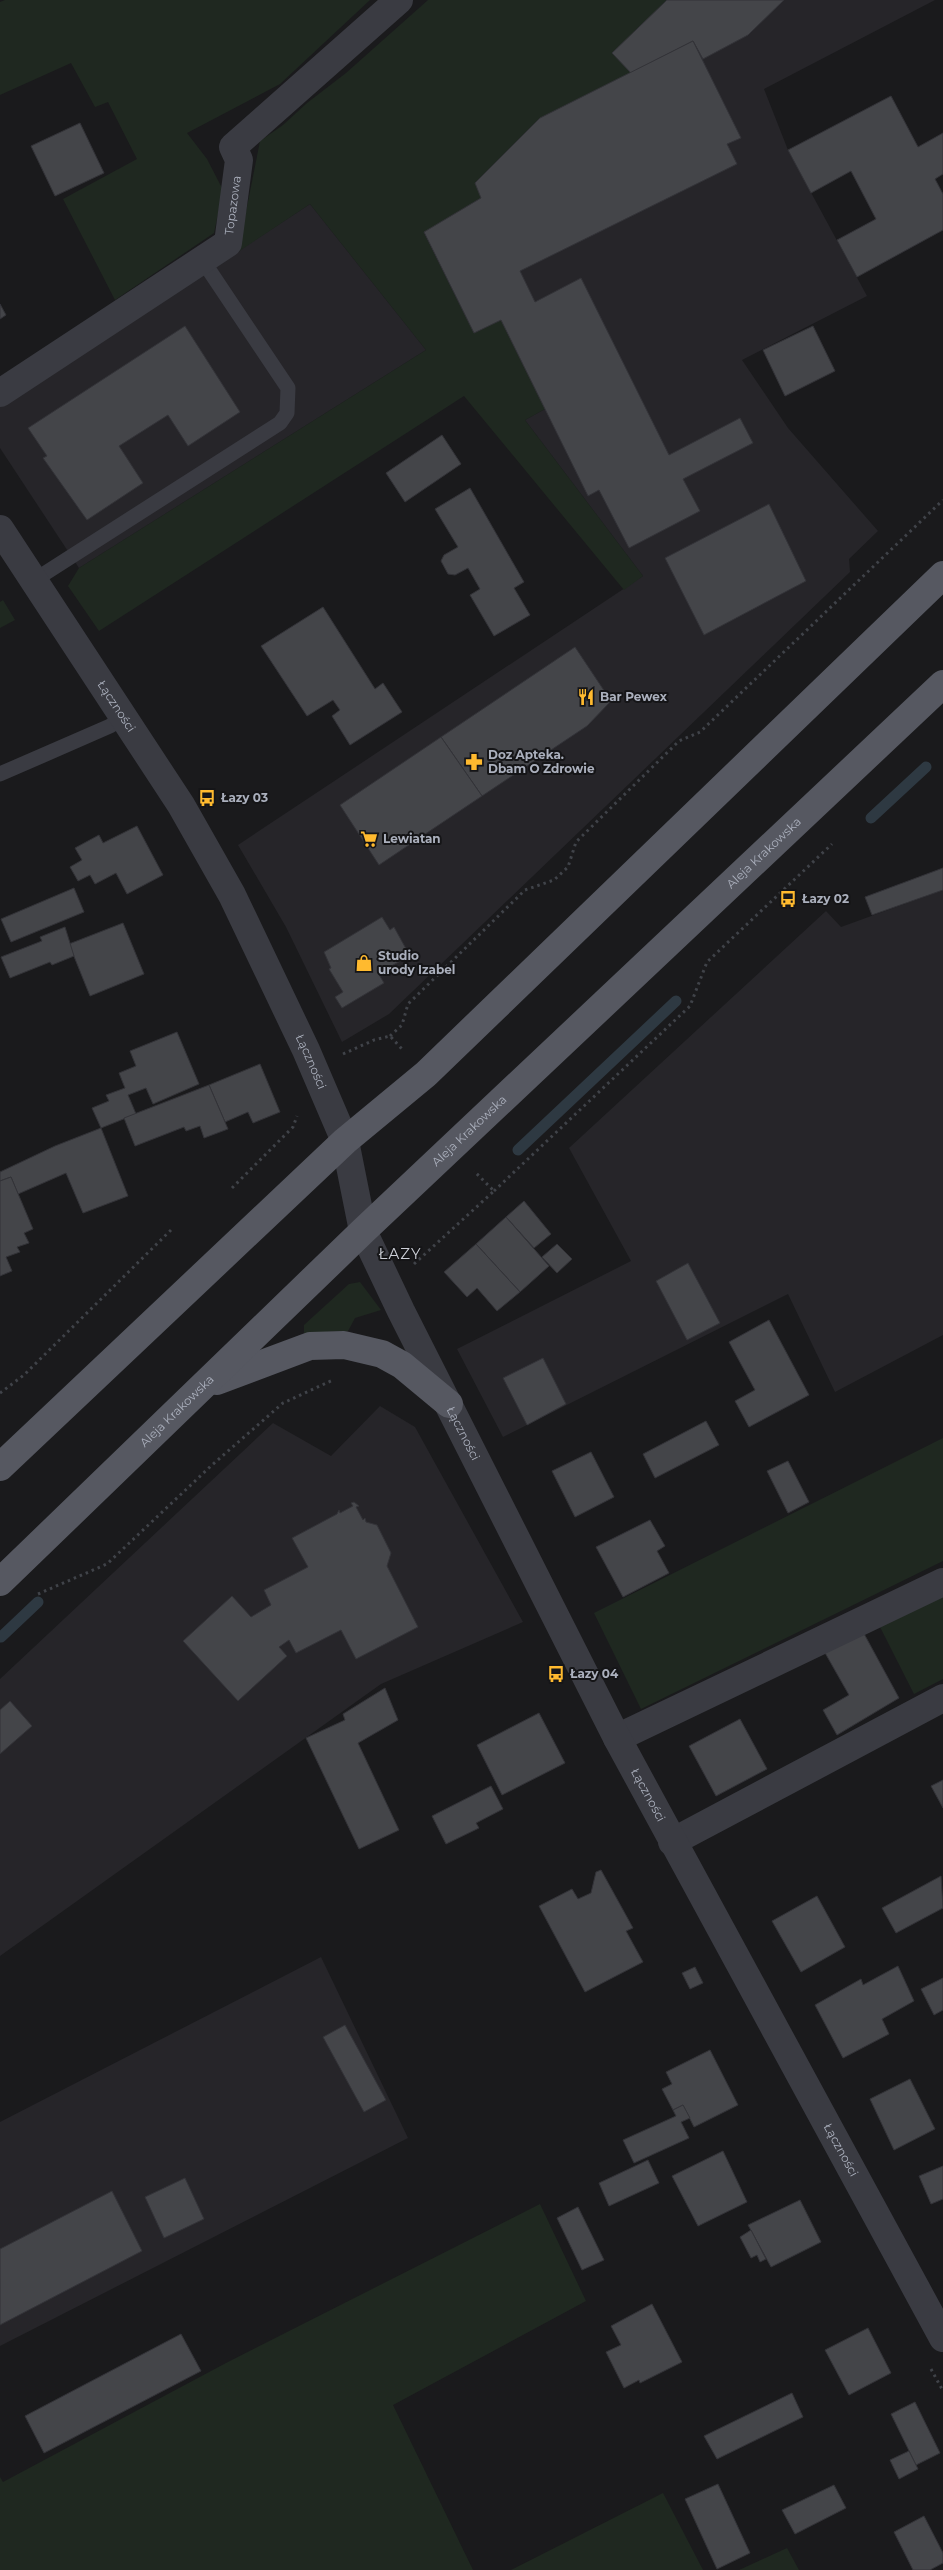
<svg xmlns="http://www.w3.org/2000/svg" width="943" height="2570" viewBox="0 0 943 2570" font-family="Montserrat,sans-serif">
	<rect width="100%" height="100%" fill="#1a1a1c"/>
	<g fill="#262529">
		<polygon points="667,0 935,0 764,89 788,150 867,296 742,360 788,428 878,531 849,559 850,572 461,945 389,1014 342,1042 286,927 238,845 643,576 525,420 545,409 501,320 474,333 424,232 481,198 475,183 540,118 631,72 612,53"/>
		<polygon points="310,204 426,350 79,568 0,448 0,407"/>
		<polygon points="943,890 943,1335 835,1392 788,1294 503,1437 457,1349 631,1261 569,1148 826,911 841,927"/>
		<polygon points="380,1406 415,1427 523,1622 381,1684 0,1956 0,1679 273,1423 331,1456"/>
		<polygon points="321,1957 408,2138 0,2346 0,2122"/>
	</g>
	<g fill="#1f2820">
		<polygon points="5,0 370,0 280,84 187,133 207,159 223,190 214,233 115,300 63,199 137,159 108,102 95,107 71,63 0,95 0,2"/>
		<polygon points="428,0 667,0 631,73 540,118 475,183 481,198 424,233 474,333 501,320 545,409 525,420 643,576 624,590 464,396 99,631 68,586 79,568 426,350 310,204 238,252 260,141 283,125 307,103 346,73"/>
		<polygon points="3,600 15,620 0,628 0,602"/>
		<polygon points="360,1282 381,1310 355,1318 348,1331 304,1333 304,1325 349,1284"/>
		<polygon points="943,1438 943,1561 641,1709 594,1613"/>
		<polygon points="943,1591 943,1679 914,1694 878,1623"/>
		<polygon points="540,2204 586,2301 393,2405 473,2570 0,2570 0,2477 3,2482 226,2363"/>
		<polygon points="663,2493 703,2570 511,2570"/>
		<polygon points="787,2548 799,2570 739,2570"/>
	</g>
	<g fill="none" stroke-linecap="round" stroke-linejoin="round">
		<g stroke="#2e3942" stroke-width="11">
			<polyline points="871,818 926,767"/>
			<polyline points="518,1150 676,1001"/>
			<polyline points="1,1637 38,1602"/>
		</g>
	</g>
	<g fill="#444549" stroke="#333338">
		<polygon points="667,0 784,0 748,35 703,59 693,41 631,73 612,53"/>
		<polygon points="693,41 741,138 727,144 737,164 520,271 535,302 581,278 669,455 740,418 753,443 683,479 700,511 629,548 599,490 588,496 501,320 474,333 424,232 481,198 475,183 540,118"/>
		<polygon points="891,96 918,147 943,133 943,174 935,179 943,194 943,230 857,277 837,240 876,219 851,171 811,193 788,150"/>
		<polygon points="80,123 104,173 55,196 31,146"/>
		<polygon points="0,304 6,315 0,319"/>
		<polygon points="185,326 240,412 188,446 168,415 119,446 143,483 87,520 43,458 47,456 28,428"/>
		<polygon points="813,326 835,371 785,396 763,350"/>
		<polygon points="442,435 461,464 405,502 386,473"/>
		<polygon points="470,488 524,582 514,588 530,615 494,636 470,595 480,589 468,568 455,575 448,574 441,561 444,555 458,547 435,509"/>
		<polygon points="769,504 806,581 704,635 665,558"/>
		<polygon points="323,607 375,689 383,683 402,712 350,745 332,716 340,710 333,700 307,716 261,646"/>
		<polygon points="575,647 611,701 587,726 482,796 441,737"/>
		<polygon points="441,737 482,796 379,865 340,805"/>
		<polygon points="137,826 163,875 127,894 116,873 95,884 90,875 78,881 70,867 82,860 75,848 99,835 103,843"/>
		<polygon points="943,868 943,890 872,915 865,897"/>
		<polygon points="74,888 84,912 11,942 1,919"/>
		<polygon points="382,917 390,930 394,927 410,956 378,973 384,983 342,1008 335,997 343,992 329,969 331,968 324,952"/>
		<polygon points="123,923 144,974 90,996 69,944"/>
		<polygon points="65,927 74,956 52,965 50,962 10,978 1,957 42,941 40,937"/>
		<polygon points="177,1032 199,1084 153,1104 146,1088 128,1095 136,1114 101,1128 92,1108 109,1101 106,1095 125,1088 119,1073 136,1066 130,1051"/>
		<polygon points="260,1064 280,1112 253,1123 248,1112 225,1122 209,1085"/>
		<polygon points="209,1085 228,1129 204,1138 200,1126 186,1131 184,1127 135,1146 124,1118"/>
		<polygon points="101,1128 128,1196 83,1213 66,1173 18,1194 11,1177 0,1181 0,1172 55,1146"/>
		<polygon points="11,1177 33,1229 24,1233 29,1243 17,1247 20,1252 6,1257 12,1271 0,1276 0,1181"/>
		<polygon points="524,1201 551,1234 534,1248 506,1217"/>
		<polygon points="506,1217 549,1266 520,1292 476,1244"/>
		<polygon points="476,1244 520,1292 497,1311 477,1288 467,1297 444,1272"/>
		<polygon points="557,1244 572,1259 557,1273 542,1257"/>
		<polygon points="688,1263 720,1323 687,1340 656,1281"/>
		<polygon points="769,1320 809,1395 749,1427 735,1401 755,1390 729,1342"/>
		<polygon points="543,1358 566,1404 527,1425 503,1378"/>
		<polygon points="706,1421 719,1445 655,1478 643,1454"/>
		<polygon points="591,1452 614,1497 575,1517 552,1471"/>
		<polygon points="788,1461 809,1502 788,1513 767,1471"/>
		<polygon points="354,1502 359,1506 356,1507 363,1520 365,1518 366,1522 377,1525 391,1553 387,1566 418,1627 356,1659 341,1630 296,1653 289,1640 279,1647 287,1656 238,1701 183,1641 232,1596 251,1617 271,1605 264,1590 308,1567 292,1538 337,1514 339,1510 340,1513 353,1506 351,1503"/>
		<polygon points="650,1520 665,1546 657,1551 669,1573 623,1597 596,1547"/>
		<polygon points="862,1630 899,1698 837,1735 823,1710 849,1695 824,1651"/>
		<polygon points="385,1688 398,1720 358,1743 399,1830 359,1849 306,1738 345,1720 343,1714"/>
		<polygon points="10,1701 32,1726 0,1754 0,1710"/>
		<polygon points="539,1713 565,1763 502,1795 477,1745"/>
		<polygon points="740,1719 767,1769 716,1796 689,1746"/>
		<polygon points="943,1780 943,1808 931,1786"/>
		<polygon points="491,1786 503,1809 476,1823 479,1828 446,1844 432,1816"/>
		<polygon points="601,1870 633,1928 626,1931 643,1962 585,1992 539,1906 572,1889 578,1899 591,1893 596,1872"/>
		<polygon points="941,1876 943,1908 896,1933 882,1908"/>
		<polygon points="817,1896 845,1947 801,1972 772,1921"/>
		<polygon points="898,1966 914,2001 882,2019 889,2034 843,2058 815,2005 861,1979 863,1985"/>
		<polygon points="695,1967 703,1983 690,1989 682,1973"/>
		<polygon points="943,1978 943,2010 934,2015 921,1989"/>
		<polygon points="345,2025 386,2100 364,2112 323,2037"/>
		<polygon points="710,2050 738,2105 694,2127 683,2105 673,2110 662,2089 672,2084 666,2072"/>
		<polygon points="910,2079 935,2129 894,2150 870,2099"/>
		<polygon points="683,2105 690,2118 681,2122 689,2138 634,2163 623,2140 676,2116 673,2110"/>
		<polygon points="723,2151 747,2202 698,2226 672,2176"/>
		<polygon points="648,2160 659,2183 609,2206 599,2183"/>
		<polygon points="943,2166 943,2199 931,2204 919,2176"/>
		<polygon points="185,2178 204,2219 164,2238 145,2197"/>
		<polygon points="112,2191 142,2251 0,2325 0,2249"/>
		<polygon points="800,2200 821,2242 771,2267 748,2225"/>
		<polygon points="578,2207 604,2260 582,2270 557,2218"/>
		<polygon points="751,2230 766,2259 760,2262 757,2255 751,2258 740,2237"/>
		<polygon points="652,2304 682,2362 640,2383 639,2380 624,2388 606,2352 621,2345 611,2326"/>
		<polygon points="868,2328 891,2373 849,2395 825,2350"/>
		<polygon points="181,2334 201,2371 44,2453 25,2416"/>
		<polygon points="792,2393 803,2417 717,2459 704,2436"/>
		<polygon points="915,2402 940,2453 916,2465 891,2414"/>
		<polygon points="909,2451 918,2469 899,2479 890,2460"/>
		<polygon points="718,2484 750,2553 717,2569 685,2499"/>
		<polygon points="834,2485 846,2508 795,2534 782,2510"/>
		<polygon points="924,2516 943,2553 943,2563 930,2570 913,2570 894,2532"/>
	</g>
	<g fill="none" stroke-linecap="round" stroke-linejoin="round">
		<g stroke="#404349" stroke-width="3" stroke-dasharray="2.5 4" stroke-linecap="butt">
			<polyline points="390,1036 402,1025 408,1004 525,890 554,880 568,867 576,842 679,741 700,732 943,500"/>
			<polyline points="343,1054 374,1040 390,1036 402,1049"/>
			<polyline points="232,1188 293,1127 297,1116"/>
			<polyline points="494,1191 690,1006 707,962 832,844"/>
			<polyline points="414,1264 494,1191 474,1171"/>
			<polyline points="0,1393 24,1375 173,1228"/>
			<polyline points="38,1594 107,1564 212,1465 283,1403 333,1380"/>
			<polyline points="931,2369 943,2391"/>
		</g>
		<g stroke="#3a3b42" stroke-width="15">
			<polyline points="33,581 280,423 287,413 288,388 203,261"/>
			<polyline points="0,774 110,726 124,717"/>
		</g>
		<g stroke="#3a3b42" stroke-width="28">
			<path id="s1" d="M 0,393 L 228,243 L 239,160 L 233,147 L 399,0"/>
			<polyline points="617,1738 943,1582"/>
			<polyline points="672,1842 943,1698"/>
		</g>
		<path stroke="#3a3b42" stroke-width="28" id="s2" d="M 0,529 L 181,805 L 232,895 L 306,1050 L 345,1141 L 363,1231 L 401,1311 L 617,1738 L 943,2338"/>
		<g stroke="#565861" stroke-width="28">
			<polyline points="217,1381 310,1346 344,1345 382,1354 402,1365 449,1404"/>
			<polyline points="0,1467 345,1141 426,1074 943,575"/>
			<path id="s3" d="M 0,1582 L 363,1231 L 943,684"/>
		</g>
	</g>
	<defs>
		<g id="restaurant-bare" transform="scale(1.35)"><path d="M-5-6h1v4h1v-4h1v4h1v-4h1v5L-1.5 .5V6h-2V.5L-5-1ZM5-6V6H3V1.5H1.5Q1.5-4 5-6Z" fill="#ffba2f" stroke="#151517" stroke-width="2.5" paint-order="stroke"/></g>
		<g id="pharmacy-bare" transform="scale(1.35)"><path d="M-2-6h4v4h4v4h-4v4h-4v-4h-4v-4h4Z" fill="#ffba2f" stroke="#151517" stroke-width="2.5" paint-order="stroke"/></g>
		<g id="bus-bare" transform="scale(1.35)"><path d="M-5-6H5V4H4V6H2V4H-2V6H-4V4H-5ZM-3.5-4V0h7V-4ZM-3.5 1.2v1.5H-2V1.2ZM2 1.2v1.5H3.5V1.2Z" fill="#ffba2f" stroke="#151517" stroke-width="2.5" paint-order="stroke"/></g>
		<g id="supermarket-bare" transform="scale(1.35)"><path d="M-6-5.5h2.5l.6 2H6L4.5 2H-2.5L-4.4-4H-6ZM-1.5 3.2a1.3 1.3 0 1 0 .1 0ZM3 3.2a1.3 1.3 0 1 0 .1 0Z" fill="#ffba2f" stroke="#151517" stroke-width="2.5" paint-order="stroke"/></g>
		<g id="shop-bare" transform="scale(1.35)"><path d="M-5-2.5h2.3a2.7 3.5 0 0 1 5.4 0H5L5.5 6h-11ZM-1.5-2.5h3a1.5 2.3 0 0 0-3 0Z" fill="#ffba2f" stroke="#151517" stroke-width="2.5" paint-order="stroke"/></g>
	</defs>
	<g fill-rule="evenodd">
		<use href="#restaurant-bare" x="586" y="697"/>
		<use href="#pharmacy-bare" x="474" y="762"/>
		<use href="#bus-bare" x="207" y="798"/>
		<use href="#supermarket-bare" x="369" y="839"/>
		<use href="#bus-bare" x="788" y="899"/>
		<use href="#shop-bare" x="364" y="963"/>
		<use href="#bus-bare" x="556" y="1674"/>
	</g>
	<g text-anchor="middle" stroke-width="4" stroke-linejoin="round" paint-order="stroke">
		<g font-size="12" fill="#abb0bd" stroke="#151517">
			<text dy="4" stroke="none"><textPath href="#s1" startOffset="311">Topazowa</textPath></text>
			<text dy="4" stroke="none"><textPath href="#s2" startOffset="212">Łączności</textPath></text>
			<text dy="4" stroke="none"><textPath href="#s3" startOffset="1056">Aleja Krakowska</textPath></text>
			<text dy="4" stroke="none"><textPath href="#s2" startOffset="618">Łączności</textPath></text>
			<text dy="4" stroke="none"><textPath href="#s3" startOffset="651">Aleja Krakowska</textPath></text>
			<text dy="4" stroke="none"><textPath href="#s3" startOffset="246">Aleja Krakowska</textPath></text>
			<text dy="4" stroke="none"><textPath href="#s2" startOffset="1022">Łączności</textPath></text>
			<text dy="4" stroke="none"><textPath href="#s2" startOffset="1428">Łączności</textPath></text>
			<text dy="4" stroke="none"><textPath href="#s2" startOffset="1832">Łączności</textPath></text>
		</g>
		<g font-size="12" font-weight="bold" fill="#abb0bd" stroke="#151517" text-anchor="start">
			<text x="600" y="701">Bar Pewex</text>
			<text x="488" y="759">Doz Apteka.<tspan x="488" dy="14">Dbam O Zdrowie</tspan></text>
			<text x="221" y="802">Łazy 03</text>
			<text x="383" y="843">Lewiatan</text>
			<text x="802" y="903">Łazy 02</text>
			<text x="378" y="960">Studio<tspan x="378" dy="14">urody Izabel</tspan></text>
			<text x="570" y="1678">Łazy 04</text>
		</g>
		<g font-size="15" letter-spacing="1" fill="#cdd0d8" stroke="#151517">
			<text x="400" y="1259">ŁAZY</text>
		</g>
	</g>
</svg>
